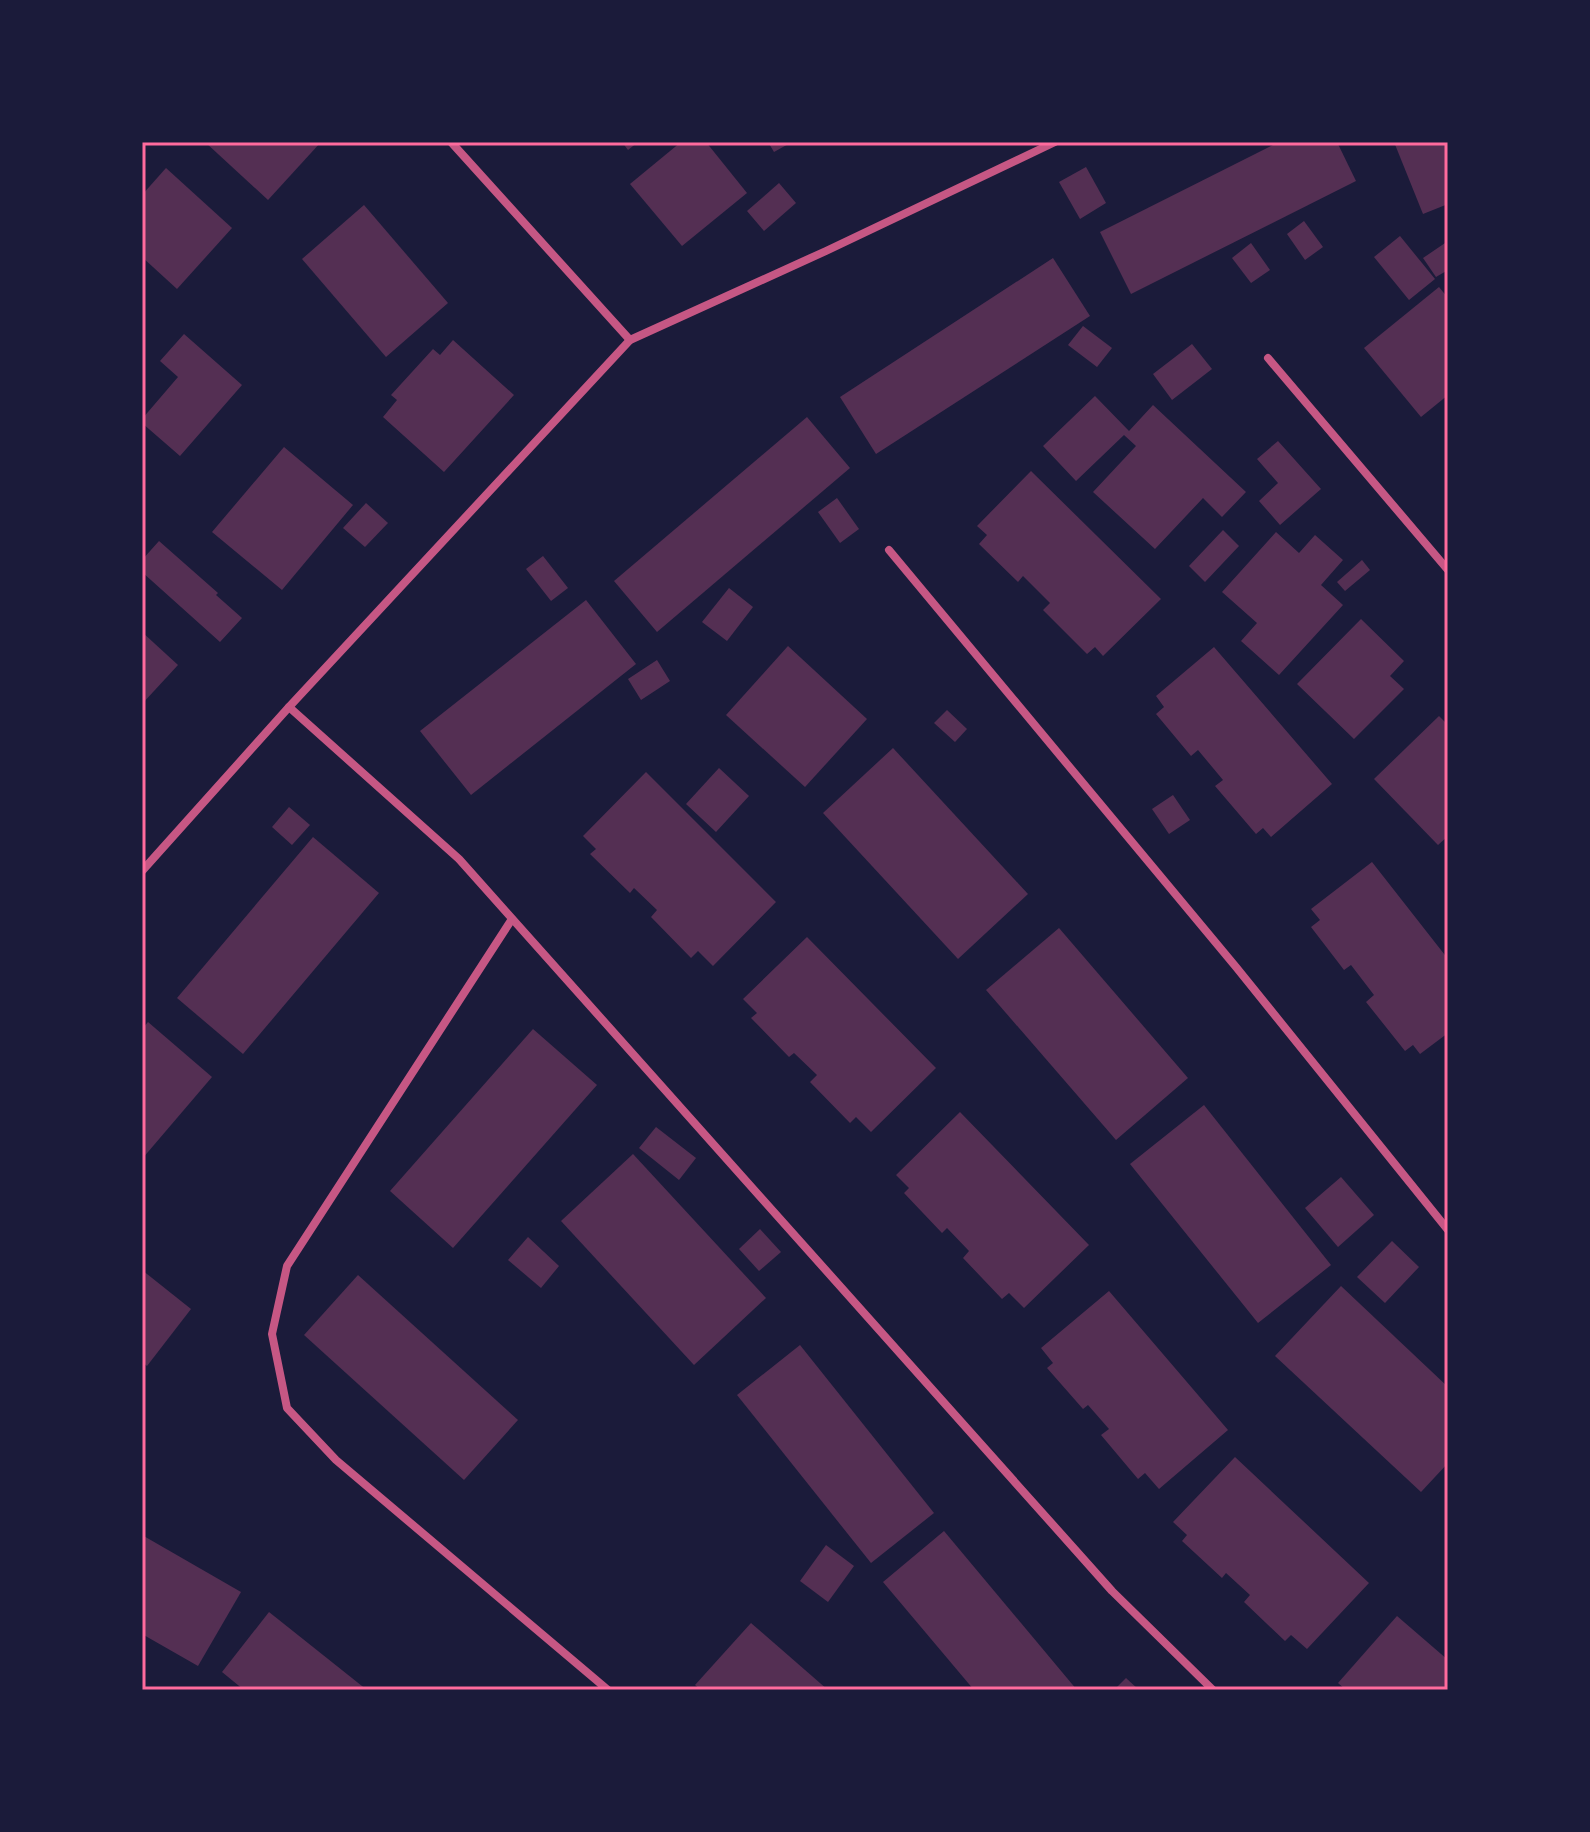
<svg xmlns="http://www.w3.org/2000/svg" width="1590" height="1832" viewBox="0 0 1590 1832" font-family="'Golos Text',sans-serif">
	<rect width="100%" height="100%" fill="#1b1b3a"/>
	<g fill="#542f53">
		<polygon points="205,142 321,142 268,200"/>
		<polygon points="622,142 638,142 628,150"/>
		<polygon points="681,142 706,142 747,193 682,246 630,184"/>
		<polygon points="768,142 792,142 774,152"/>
		<polygon points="1279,142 1337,142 1356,181 1131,294 1100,232"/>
		<polygon points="1394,142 1448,142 1448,204 1423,214"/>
		<polygon points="1086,167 1106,203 1080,219 1059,182"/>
		<polygon points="166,168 232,228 177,289 142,257 142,195"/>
		<polygon points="779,183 796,203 764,231 747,211"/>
		<polygon points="364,205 448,303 386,357 302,259"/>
		<polygon points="1304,221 1323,247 1305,260 1287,234"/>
		<polygon points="1400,236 1435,279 1409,300 1374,257"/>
		<polygon points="1448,241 1448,270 1436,277 1423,258"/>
		<polygon points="1251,243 1270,270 1251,283 1232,258"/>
		<polygon points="1053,258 1090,316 876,454 840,397"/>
		<polygon points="1439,287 1448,298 1448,395 1421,417 1364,348"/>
		<polygon points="1083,326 1112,348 1097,367 1068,345"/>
		<polygon points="184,334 242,385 180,456 142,423 142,419 178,377 160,361"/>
		<polygon points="453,340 514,395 444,472 383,417 397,400 391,395 433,349 440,355"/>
		<polygon points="1192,344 1212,369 1172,400 1153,374"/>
		<polygon points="1095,396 1129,431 1153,405 1246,492 1222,517 1203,498 1155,549 1093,492 1136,446 1124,435 1076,481 1043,446"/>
		<polygon points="807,417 850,468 657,632 614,581"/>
		<polygon points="1278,441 1321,489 1280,525 1259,501 1278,483 1257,459"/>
		<polygon points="284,447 353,505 282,590 212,532"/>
		<polygon points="1031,471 1161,599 1103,656 1095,647 1087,654 1043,610 1050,603 1023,576 1018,582 979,544 987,535 977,526"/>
		<polygon points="837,498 859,529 840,543 818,512"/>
		<polygon points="366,503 388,523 365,547 343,528"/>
		<polygon points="1223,530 1239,546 1205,582 1189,566"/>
		<polygon points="1276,532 1299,553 1315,535 1343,560 1321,585 1343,605 1279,675 1241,641 1257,623 1222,592"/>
		<polygon points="159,541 218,593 216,595 242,618 220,642 142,572 142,560"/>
		<polygon points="543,556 568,588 551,601 526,569"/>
		<polygon points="1362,560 1370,570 1345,591 1337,582"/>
		<polygon points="729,588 753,607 727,641 702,622"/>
		<polygon points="586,600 636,664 471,795 420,731"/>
		<polygon points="1361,619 1404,661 1390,676 1404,689 1354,739 1297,684"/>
		<polygon points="142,632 178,665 142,704"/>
		<polygon points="788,646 867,719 805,787 726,715"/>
		<polygon points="1214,647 1332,784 1271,837 1263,828 1256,834 1215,786 1223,780 1198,750 1191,756 1156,714 1164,707 1156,696"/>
		<polygon points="657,660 670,681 641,700 628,679"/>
		<polygon points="947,710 967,729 955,742 934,723"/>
		<polygon points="1439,716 1448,725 1448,836 1438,845 1374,779"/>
		<polygon points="893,748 1028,894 958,959 823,813"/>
		<polygon points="719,768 749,796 716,832 686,804"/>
		<polygon points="646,772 776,902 713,966 698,951 691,958 651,917 657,910 634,888 630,893 590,854 596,849 583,836"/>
		<polygon points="1173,795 1190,820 1169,834 1152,809"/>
		<polygon points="289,807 310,825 292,845 272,827"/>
		<polygon points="313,837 379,893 243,1054 177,998"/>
		<polygon points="1372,862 1448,959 1448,1033 1420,1054 1413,1045 1405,1051 1366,1002 1374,995 1351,965 1344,970 1311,927 1320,920 1311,909"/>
		<polygon points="1059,928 1188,1078 1116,1140 986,990"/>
		<polygon points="807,937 936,1068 871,1132 856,1117 850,1123 810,1082 817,1075 794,1053 789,1057 751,1018 757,1013 743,999"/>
		<polygon points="148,1022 212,1077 142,1159 142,1029"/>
		<polygon points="533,1029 597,1085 453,1248 390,1191"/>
		<polygon points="1204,1105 1331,1265 1258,1323 1130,1164"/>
		<polygon points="960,1112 1089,1245 1024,1308 1009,1293 1002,1299 963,1258 969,1251 947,1228 942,1233 904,1193 909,1188 896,1175"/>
		<polygon points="656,1127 696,1158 679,1180 639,1148"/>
		<polygon points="633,1154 766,1298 694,1365 561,1221"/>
		<polygon points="1341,1177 1374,1215 1338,1247 1305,1208"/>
		<polygon points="760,1229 781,1252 759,1271 739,1249"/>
		<polygon points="528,1237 559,1266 541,1288 508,1260"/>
		<polygon points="1392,1241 1419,1267 1385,1303 1357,1277"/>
		<polygon points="142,1270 191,1309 147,1366 142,1362"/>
		<polygon points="358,1275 518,1420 464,1480 304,1335"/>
		<polygon points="1341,1286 1448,1387 1448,1463 1421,1492 1275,1356"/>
		<polygon points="1109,1291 1228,1430 1159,1489 1145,1473 1138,1479 1101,1435 1109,1429 1088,1405 1083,1409 1047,1368 1053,1363 1041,1348"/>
		<polygon points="800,1345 934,1513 871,1563 737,1395"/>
		<polygon points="1235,1457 1369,1583 1307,1649 1291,1635 1285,1641 1244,1602 1250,1595 1226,1573 1222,1578 1182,1541 1187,1535 1173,1522"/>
		<polygon points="944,1531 1077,1690 974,1690 883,1582"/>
		<polygon points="142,1535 241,1592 198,1666 142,1634"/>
		<polygon points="826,1545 854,1566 828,1602 800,1581"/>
		<polygon points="269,1612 367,1690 244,1690 222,1672"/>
		<polygon points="1397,1616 1448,1660 1448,1690 1346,1690 1338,1683"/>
		<polygon points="751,1623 828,1690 701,1690 695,1685"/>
		<polygon points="1126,1678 1139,1690 1114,1690"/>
	</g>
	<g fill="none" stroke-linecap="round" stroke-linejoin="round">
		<g stroke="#c65784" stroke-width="8">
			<polyline points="451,142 630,340"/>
			<polyline points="1055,142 826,251 630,340 289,707 459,859 1112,1591 1213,1690"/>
			<polyline points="1268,358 1448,570"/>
			<polyline points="889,550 1236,967 1448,1230"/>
			<polyline points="142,871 289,707"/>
			<polyline points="512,919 287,1266 272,1334 287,1408 336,1460 608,1690"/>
		</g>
	</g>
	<rect width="1590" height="1832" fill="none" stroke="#1b1b3a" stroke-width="288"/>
	<rect x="144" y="144" width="1302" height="1544" fill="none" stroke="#ff6b9d" stroke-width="3"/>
</svg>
